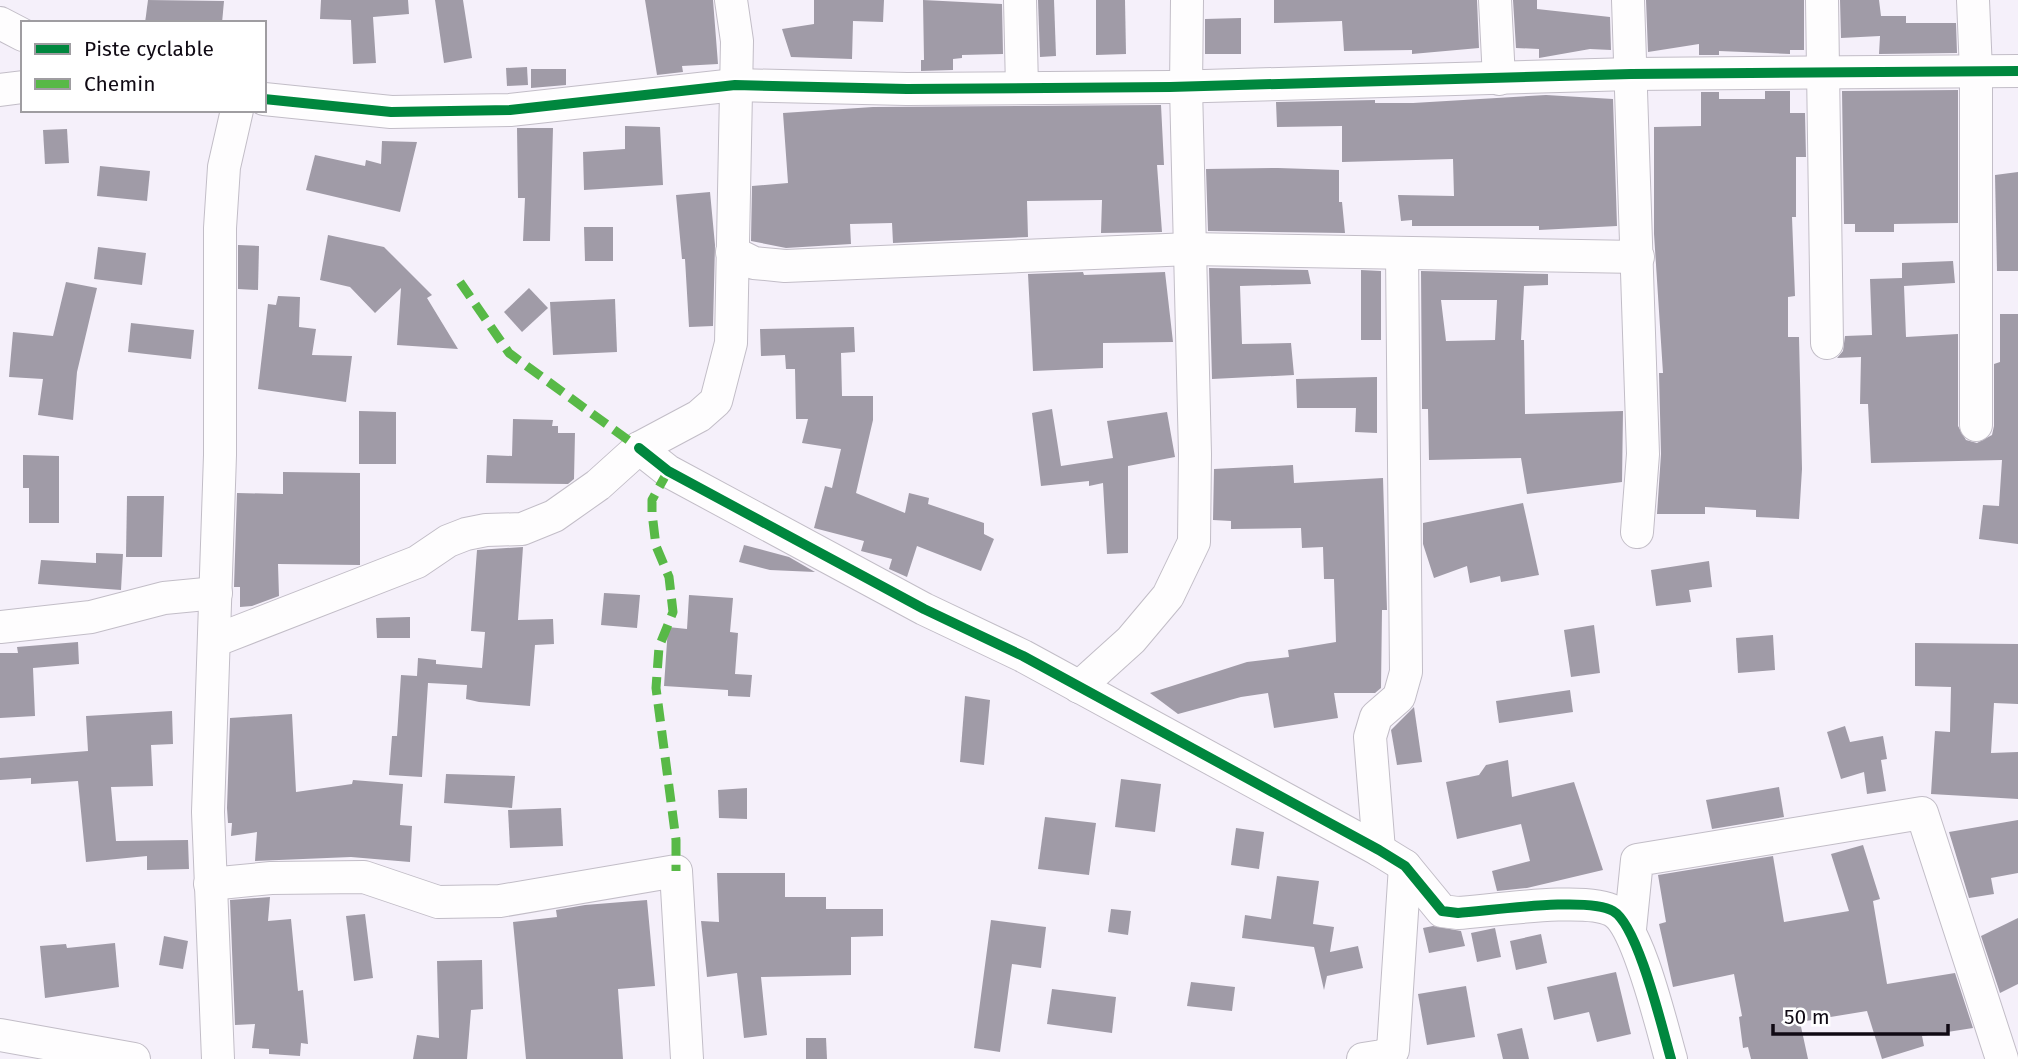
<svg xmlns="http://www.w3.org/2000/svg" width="2018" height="1059" viewBox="0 0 2018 1059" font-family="'Fira Sans',sans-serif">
	<rect width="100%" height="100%" fill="#f5f0fa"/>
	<g fill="#a09ba7" fill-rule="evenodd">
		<polygon points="148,0 224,1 222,23 145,23"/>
		<polygon points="321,0 408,0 409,14 373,17 376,63 353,64 351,20 320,19"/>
		<polygon points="435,0 463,0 472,58 444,63"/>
		<polygon points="645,0 713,0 718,64 682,66 683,72 657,75"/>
		<polygon points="814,0 884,0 883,22 853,21 852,59 791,57 782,29 814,24"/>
		<polygon points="923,0 1002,4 1003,54 962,55 962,58 953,59 953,70 921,71 921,60 924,60"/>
		<polygon points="1038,0 1054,0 1056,56 1040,57"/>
		<polygon points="1096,0 1125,0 1126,54 1096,55"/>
		<polygon points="1274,0 1477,0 1479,48 1412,54 1412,50 1344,51 1342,21 1274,23"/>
		<polygon points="1513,0 1537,0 1537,9 1610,17 1611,50 1590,49 1539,58 1539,49 1516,48"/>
		<polygon points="1646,0 1804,0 1804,50 1790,50 1790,54 1719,51 1719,55 1699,55 1699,44 1648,52"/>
		<polygon points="1840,0 1879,0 1881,16 1906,16 1906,23 1956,23 1957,53 1879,54 1880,36 1841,38"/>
		<polygon points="1241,18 1241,54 1205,54 1205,19"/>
		<polygon points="527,67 528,85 507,86 506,68"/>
		<polygon points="531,69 566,69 566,85 531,88"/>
		<polygon points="1958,90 1958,223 1894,224 1894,232 1855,232 1855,224 1844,224 1842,91"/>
		<polygon points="1765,91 1790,91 1790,113 1805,113 1806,157 1796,157 1796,217 1792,217 1795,296 1788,297 1788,337 1799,337 1802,469 1799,519 1756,517 1756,510 1705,507 1705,514 1657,514 1661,454 1659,373 1663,373 1654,234 1654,127 1701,126 1701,92 1719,92 1719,99 1765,99"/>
		<polygon points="1546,95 1613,99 1617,226 1539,230 1539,226 1412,226 1412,220 1401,221 1398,195 1454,196 1453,159 1342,162 1342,126 1277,127 1276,102 1375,100 1375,103 1413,103"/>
		<polygon points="1161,105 1164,165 1157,165 1162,232 1101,233 1102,200 1027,201 1028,237 893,243 892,223 850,224 851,244 786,248 751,241 752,186 788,183 783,113 873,107"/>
		<polygon points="625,126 660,127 663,185 584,190 583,152 625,149"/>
		<polygon points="517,128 553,128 550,241 523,241 525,198 518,198"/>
		<polygon points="67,129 69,163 45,164 43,130"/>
		<polygon points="382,141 417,142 400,212 306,190 315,155 365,166 366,160 381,164"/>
		<polygon points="100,166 150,171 147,201 97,196"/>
		<polygon points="1278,168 1339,170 1339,202 1342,202 1345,233 1208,231 1206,169"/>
		<polygon points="2018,172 2018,271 1997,271 1995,175"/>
		<polygon points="710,192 715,245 713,326 689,327 685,259 682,259 676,195"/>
		<polygon points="584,227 613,227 613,261 585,261"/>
		<polygon points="328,235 384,247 432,295 427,298 458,349 397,345 401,288 375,313 350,287 320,280"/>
		<polygon points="238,245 259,246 258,290 238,289"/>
		<polygon points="98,247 146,253 142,285 94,279"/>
		<polygon points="1953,261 1955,283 1904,286 1906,337 1958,334 1958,426 1966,440 1977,443 1992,435 1994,426 1994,364 2000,362 2000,314 2018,314 2018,544 1979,539 1983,505 1999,506 2002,460 1871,463 1868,404 1860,404 1861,357 1837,358 1843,351 1845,336 1872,335 1870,279 1902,278 1902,263"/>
		<polygon points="1209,268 1308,270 1311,284 1240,286 1242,344 1291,343 1294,375 1212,379"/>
		<polygon points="1361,270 1381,271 1381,340 1361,340"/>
		<path d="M 1421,271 L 1548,274 L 1548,285 L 1524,286 L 1521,340 L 1524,340 L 1525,414 L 1623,411 L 1622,482 L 1527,494 L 1521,458 L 1429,460 L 1428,409 L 1422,409 ZM 1441,300 L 1497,300 L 1495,340 L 1446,341 Z"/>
		<polygon points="1083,272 1084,275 1165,272 1173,342 1103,343 1103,368 1033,371 1028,274"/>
		<polygon points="66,282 97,288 77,372 73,420 38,415 43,379 9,377 13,332 53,336"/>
		<polygon points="529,288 548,308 522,332 504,312"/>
		<polygon points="278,296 300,297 299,327 316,329 312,355 352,356 346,402 258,389 268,304 276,305"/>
		<polygon points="615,299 617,352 553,355 550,302"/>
		<polygon points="131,323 194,330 191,359 128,352"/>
		<polygon points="854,327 855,352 841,353 842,396 873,396 873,420 856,493 905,513 909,493 929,498 928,504 984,523 984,534 994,539 981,571 917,546 907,577 889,569 892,559 861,551 864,541 814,528 825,486 832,488 841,449 802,443 808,419 796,419 795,369 786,369 785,355 761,356 760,329"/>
		<polygon points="1377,377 1377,433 1355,432 1356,408 1297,408 1296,379"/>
		<polygon points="1052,409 1061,466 1113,458 1107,421 1167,412 1175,457 1128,466 1128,553 1107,554 1103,483 1089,486 1089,481 1041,486 1032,413"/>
		<polygon points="359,411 396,412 396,464 359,464"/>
		<polygon points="513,419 553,420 552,426 558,426 558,433 575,433 574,479 568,484 486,483 487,455 512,456"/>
		<polygon points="23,455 59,456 59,523 29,523 29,488 23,488"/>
		<polygon points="1293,465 1294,483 1383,478 1387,610 1382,610 1381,688 1375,693 1334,693 1338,718 1274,728 1268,693 1241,697 1178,714 1150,693 1247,662 1289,657 1288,650 1336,642 1334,579 1324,579 1323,547 1302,548 1301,528 1231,529 1231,521 1213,520 1214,469"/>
		<polygon points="283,472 360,473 360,565 278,564 279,596 252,606 240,607 240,587 234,587 237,493 283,494"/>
		<polygon points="127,496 164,496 162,557 126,557"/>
		<polygon points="1523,503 1539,575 1501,582 1500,576 1470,583 1467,566 1434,578 1423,544 1423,523"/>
		<polygon points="744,545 789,557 815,572 770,570 739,562"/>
		<polygon points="523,547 518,620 553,619 554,644 535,645 530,706 479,702 466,699 467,685 428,683 422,777 389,775 392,736 397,736 401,675 417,676 418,658 436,660 436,664 482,668 485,632 471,631 477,550"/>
		<polygon points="96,553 123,554 121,590 38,584 41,560 96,563"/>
		<polygon points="1709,561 1712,587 1689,590 1691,602 1656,606 1651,570"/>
		<polygon points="604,593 640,595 637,628 601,625"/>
		<polygon points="689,595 733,598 730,632 738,633 735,674 752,675 750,697 728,696 728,690 664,686 668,627 687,629"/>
		<polygon points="410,617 410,638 377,638 376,618"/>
		<polygon points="1594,625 1600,673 1571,677 1564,630"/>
		<polygon points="1773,635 1775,670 1738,673 1736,638"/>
		<polygon points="78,642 79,664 33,668 35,716 0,718 0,653 18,653 17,647"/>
		<polygon points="1915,643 2018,644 2018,704 1994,703 1991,753 2018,752 2018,799 1931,794 1935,731 1950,732 1951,687 1915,686"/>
		<polygon points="1570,690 1573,712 1499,723 1496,701"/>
		<polygon points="965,696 990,700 984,765 960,762"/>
		<polygon points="1414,707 1422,762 1397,765 1391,730"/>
		<polygon points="172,711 173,744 151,745 153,786 111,787 116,841 188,840 189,869 147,870 147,856 86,862 78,781 31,784 31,778 0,780 0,758 88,751 86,716"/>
		<polygon points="292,714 296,792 352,784 353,780 403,784 400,825 412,826 410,862 351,857 255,861 257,832 231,836 232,823 228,823 227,808 230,718"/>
		<polygon points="1845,726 1850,742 1883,736 1887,759 1881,760 1886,791 1867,794 1864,772 1841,779 1827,732"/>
		<polygon points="1508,760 1512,797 1574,782 1603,870 1527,888 1497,891 1492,871 1530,861 1521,824 1457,839 1446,782 1479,775 1486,765"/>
		<polygon points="446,774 515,776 512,808 444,803"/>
		<polygon points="1121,779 1161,784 1155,832 1115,827"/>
		<polygon points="1779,787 1784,817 1712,829 1706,800"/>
		<polygon points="747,788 747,819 719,818 718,790"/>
		<polygon points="561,808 563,846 510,848 508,810"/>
		<polygon points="1045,817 1096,823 1089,875 1038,869"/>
		<polygon points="2018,820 2018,873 1991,878 1994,894 1969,898 1949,832"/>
		<polygon points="1236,828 1264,832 1259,869 1231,865"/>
		<polygon points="1863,845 1880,899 1873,901 1887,984 1955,973 1973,1028 1922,1036 1924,1046 1882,1059 1867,1011 1800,1022 1808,1059 1751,1059 1748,1047 1743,1048 1739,1017 1742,1016 1734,974 1673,987 1659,924 1666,922 1658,875 1773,856 1784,922 1849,911 1831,854"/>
		<polygon points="717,873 785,873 785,897 826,897 826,909 883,909 883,936 851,937 851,975 761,977 767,1035 744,1038 737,973 707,977 701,921 719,922"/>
		<polygon points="1277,876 1319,881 1313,924 1334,927 1330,952 1358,946 1363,968 1327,976 1324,990 1314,947 1242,938 1245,915 1271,919"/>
		<polygon points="270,897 268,921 291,919 298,991 303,990 308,1044 301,1043 300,1056 269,1054 269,1049 252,1048 255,1024 235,1025 230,900"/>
		<polygon points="647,900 655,986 618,989 623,1059 526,1059 513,922 557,917 556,910 585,905"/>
		<polygon points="1111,909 1131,911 1128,935 1108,932"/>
		<polygon points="365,914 373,978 354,981 346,916"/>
		<polygon points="2018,918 2018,984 2000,993 1981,936"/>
		<polygon points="991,920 1046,927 1041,968 1012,964 1000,1052 974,1048"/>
		<polygon points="1433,926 1461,931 1465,946 1429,953 1423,928"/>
		<polygon points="1495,928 1501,957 1477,962 1471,933"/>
		<polygon points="1541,934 1547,963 1516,970 1510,941"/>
		<polygon points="164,936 188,941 183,969 159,965"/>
		<polygon points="115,943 119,987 45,998 40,946 66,944 67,948"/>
		<polygon points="482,960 483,1009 471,1010 467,1059 413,1059 417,1035 439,1038 437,961"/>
		<polygon points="1616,972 1631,1034 1597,1042 1589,1012 1554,1020 1547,987"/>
		<polygon points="1191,982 1235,987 1232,1011 1187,1006"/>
		<polygon points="1466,986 1475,1037 1427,1045 1418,994"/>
		<polygon points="1052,989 1116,997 1112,1033 1047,1024"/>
		<polygon points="1522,1028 1529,1059 1503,1059 1497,1034"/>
		<polygon points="806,1038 826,1038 827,1059 806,1059"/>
	</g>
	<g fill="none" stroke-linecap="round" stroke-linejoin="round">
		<g stroke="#c2bdc7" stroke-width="34">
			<g id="minor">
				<polyline points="1020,0 1022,88"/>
				<polyline points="1495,0 1499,79"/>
				<polyline points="1628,0 1643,454 1637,532"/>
				<polyline points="1822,0 1827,343"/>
				<polyline points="1973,0 1976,71 1976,425"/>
				<polyline points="0,23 23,35"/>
				<polyline points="0,90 23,87"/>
				<polyline points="264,99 391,112 510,110 735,85 907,89 1170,87 1631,74 2018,71"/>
				<polyline points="732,252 754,263 785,266 1190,249 1638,257"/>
				<path d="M 639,448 L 668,471 L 924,609 L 1023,656 L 1379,850 L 1405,866 L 1442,911 L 1458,913 C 1490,911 1587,896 1613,911 C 1638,925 1662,1028 1671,1059"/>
				<polyline points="0,627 91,617 164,598 216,593"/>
				<polyline points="214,641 417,562 448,541 466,534 486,530 522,529 554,516 598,485 639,448 699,416 716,401 731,343 737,41 731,0"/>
				<polyline points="1079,687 1131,640 1168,596 1194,542 1195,454 1186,87 1187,0"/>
				<polyline points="1379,850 1370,737 1376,717 1399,697 1406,672 1402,253"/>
				<polyline points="210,884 271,878 364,877 438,902 500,901 676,871 687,1059"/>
				<polyline points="1630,929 1637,860 1922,813 2002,1059"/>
				<polyline points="0,1035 134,1059"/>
				<polyline points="218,1059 208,812 220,455 220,228 224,167 237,110"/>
				<polyline points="1363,1059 1382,1056 1393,1050 1405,866"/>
			</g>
		</g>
		<use href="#minor" stroke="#fefdfe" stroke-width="32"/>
		<g stroke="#58b947" stroke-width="9" stroke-dasharray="18 9" stroke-linecap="butt">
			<polyline points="460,282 509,353 639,448"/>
			<polyline points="668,471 652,500 652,513 656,546 669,577 673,612 659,647 656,688 676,840 676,871"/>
		</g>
		<g stroke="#fff" stroke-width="15">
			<g id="cycleway">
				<polyline points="264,99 391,112 510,110 735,85 907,89 1170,87 1631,74 2018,71"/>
				<path d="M 639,448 L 668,471 L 924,609 L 1023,656 L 1379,850 L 1405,866 L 1442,911 L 1458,913 C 1490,911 1587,896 1613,911 C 1638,925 1662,1028 1671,1059"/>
			</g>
		</g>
		<use href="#cycleway" stroke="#00873e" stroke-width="10"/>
	</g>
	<rect x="21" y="21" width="245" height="91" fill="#ffffff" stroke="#9f9da1" stroke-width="2"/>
	<rect x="35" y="44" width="35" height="10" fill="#00873e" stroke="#9f9da1" stroke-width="2"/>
	<text x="84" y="56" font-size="21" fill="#100a14">Piste cyclable</text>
	<rect x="35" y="79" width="35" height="10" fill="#58b947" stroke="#9f9da1" stroke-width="2"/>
	<text x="84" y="91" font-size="21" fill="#100a14">Chemin</text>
	<path d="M1773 1024v10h175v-10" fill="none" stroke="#100a14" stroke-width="3.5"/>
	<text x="1784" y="1024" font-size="21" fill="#100a14" stroke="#ffffff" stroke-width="5" paint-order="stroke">50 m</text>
</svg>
